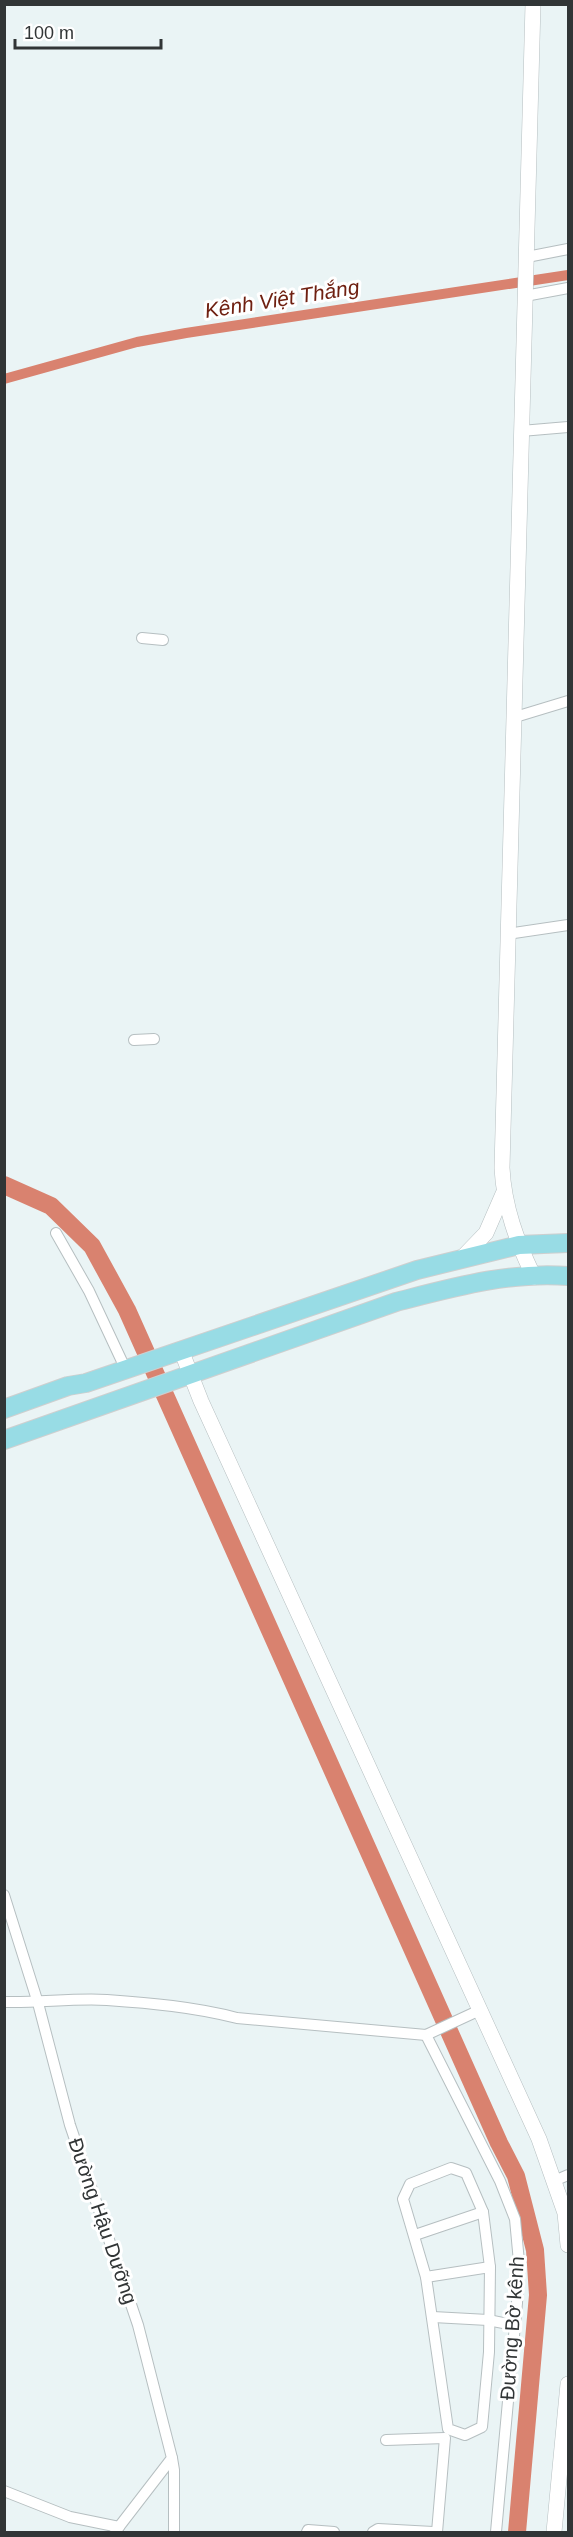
<svg xmlns="http://www.w3.org/2000/svg" width="573" height="2537" viewBox="0 0 573 2537" font-family="Helvetica,sans-serif">
	<rect width="100%" height="100%" fill="#eaf4f5"/>
	<g fill="none" stroke-linecap="round" stroke-linejoin="round">
		<polyline stroke="#d9826f" stroke-width="10" points="4,379 137,342 186,333 568,275"/>
		<polyline stroke="#d9826f" stroke-width="18" points="4,1185 51,1206 92,1246 127,1310 499,2143 516,2176 535,2250 538,2295 517,2532"/>
		<g stroke="#b6bfc1" stroke-width="12">
			<g id="street">
				<polyline points="527,257 568,249"/>
				<polyline points="525,296 568,288"/>
				<polyline points="521,431 568,427"/>
				<polyline points="142,638 163,640"/>
				<polyline points="512,718 568,701"/>
				<polyline points="507,934 568,925"/>
				<polyline points="134,1040 154,1039"/>
				<polyline points="56,1233 89,1291 126,1370"/>
				<polyline points="4,1895 38,2003 70,2125 138,2325 172,2458 115,2532"/>
				<path d="M 4,2002 C 39,2003 73,1998 107,2000 C 150,2003 195,2007 237,2018 L 426,2035 L 480,2010"/>
				<polyline points="426,2035 500,2181 515,2219 519,2262 517,2303 496,2532"/>
				<polygon points="451,2168 466,2173 483,2212 490,2267 489,2352 482,2427 465,2435 448,2429 426,2277 403,2199 410,2184"/>
				<polyline points="554,2181 568,2175"/>
				<polyline points="415,2235 483,2212"/>
				<polyline points="426,2277 490,2267"/>
				<polyline points="433,2317 488,2320 513,2325"/>
				<polyline points="386,2440 445,2438 437,2532"/>
				<polyline points="172,2458 174,2470 174,2532"/>
				<polyline points="4,2491 70,2517 119,2527"/>
				<polyline points="307,2532 308,2530 334,2532"/>
				<polyline points="373,2532 378,2529 433,2532"/>
			</g>
		</g>
		<g stroke="#b6bfc1" stroke-width="16">
			<g id="secondary">
				<path d="M 533,4 L 502,1168 C 504,1207 517,1242 534,1277"/>
				<polyline points="460,1260 486,1233 503,1194"/>
				<polyline points="181,1350 201,1401 539,2139 565,2213 568,2245"/>
				<polyline points="554,2532 568,2384"/>
			</g>
		</g>
		<g stroke="#cecfcf" stroke-width="20">
			<g id="primary">
				<polyline points="4,1409 68,1386 86,1383 417,1270 519,1245 568,1243"/>
				<path d="M 4,1440 L 396,1302 C 451,1288 511,1271 568,1276"/>
			</g>
		</g>
		<use href="#street" stroke="#fff" stroke-width="10"/>
		<use href="#secondary" stroke="#fff" stroke-width="15"/>
		<use href="#primary" stroke="#98dce5" stroke-width="18"/>
	</g>
	<g text-anchor="middle" stroke-width="6" stroke-linejoin="round" paint-order="stroke">
		<g font-size="20" fill="#313536" stroke="#fff">
			<text transform="translate(103 2221) rotate(71)" y="7">Đường Hậu Dưỡng</text>
			<text transform="translate(512 2328) rotate(-86)" y="7">Đường Bờ kênh</text>
		</g>
		<g font-size="21" font-style="italic" fill="#6f2011" stroke="#fff">
			<text transform="translate(282 299) rotate(-9)" y="7">Kênh Việt Thắng</text>
		</g>
	</g>
	<rect width="573" height="2537" fill="none" stroke="#313536" stroke-width="12"/>
	<path d="M15 39v9h146v-9" fill="none" stroke="#313536" stroke-width="3"/>
	<text x="24" y="39" font-size="18" fill="#313536" stroke="#ffffff" stroke-width="4.5" paint-order="stroke">100 m</text>
</svg>
